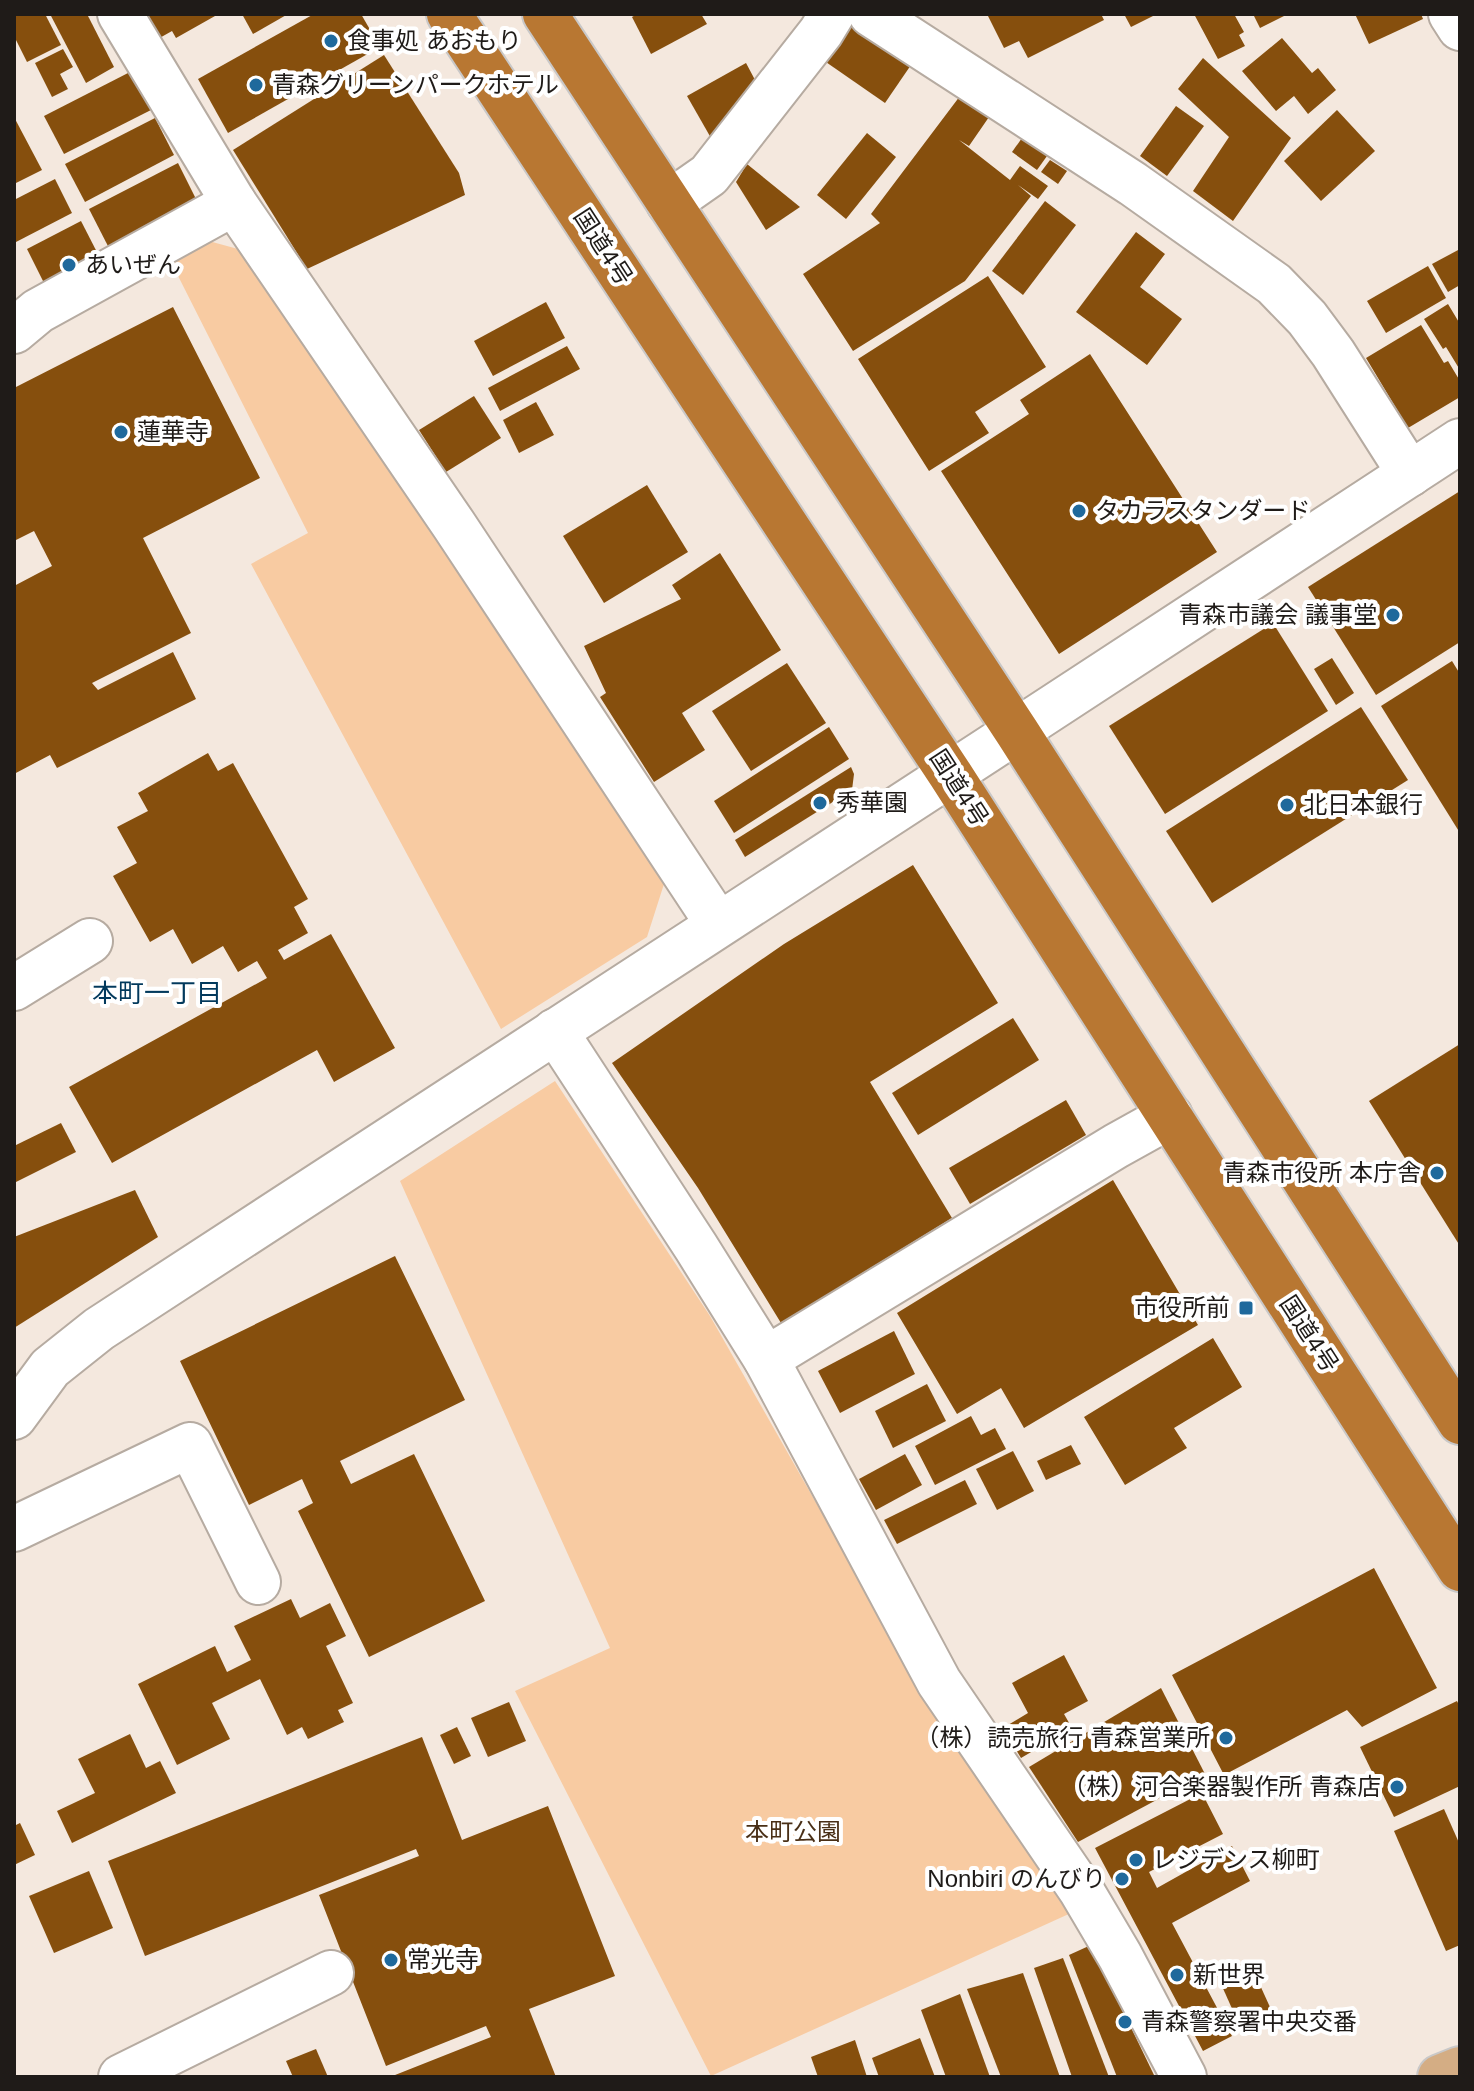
<svg xmlns="http://www.w3.org/2000/svg" width="1474" height="2091" viewBox="0 0 1474 2091" font-family="Helvetica,'Noto Sans JP',sans-serif">
	<rect width="100%" height="100%" fill="#f4e8de"/>
	<g fill="#f8cba2">
		<polygon points="205,240 249,252 664,884 647,937 501,1029 251,564 308,533 170,260"/>
		<polygon points="555,1081 710,1316 848,1559 920,1695 1000,1802 1071,1913 711,2076 515,1691 610,1648 400,1181"/>
	</g>
	<g fill="#864f0d">
		<polygon points="14,14 45,14 61,45 27,62 14,36"/>
		<polygon points="50,14 87,14 114,67 86,83"/>
		<polygon points="141,14 214,14 215,16 176,38 172,31 156,40"/>
		<polygon points="242,14 288,14 253,34"/>
		<polygon points="314,14 361,14 380,47 228,133 198,79"/>
		<polygon points="637,14 701,14 707,24 651,54 632,17"/>
		<polygon points="987,14 1101,14 1104,20 1028,58 1019,41 1004,48"/>
		<polygon points="1124,14 1157,14 1131,27"/>
		<polygon points="1194,14 1234,14 1244,32 1239,35 1245,46 1218,59"/>
		<polygon points="1253,14 1288,14 1260,28"/>
		<polygon points="1355,14 1421,14 1423,19 1369,44"/>
		<polygon points="851,19 913,62 885,103 823,60"/>
		<polygon points="1282,38 1312,73 1318,68 1336,90 1308,114 1294,96 1276,111 1242,71"/>
		<polygon points="63,49 73,67 60,74 68,89 52,97 35,63"/>
		<polygon points="384,55 459,173 465,195 307,269 233,150"/>
		<polygon points="1203,58 1291,138 1233,221 1193,191 1229,137 1178,89"/>
		<polygon points="746,63 762,93 715,145 687,96"/>
		<polygon points="130,72 151,110 64,154 44,116"/>
		<polygon points="960,96 989,117 969,146 959,140 1010,180 1020,166 1048,186 1038,199 1018,185 1031,196 965,281 853,351 803,274 880,223 871,214"/>
		<polygon points="1176,106 1204,126 1167,176 1140,156"/>
		<polygon points="1337,110 1375,151 1321,201 1284,161"/>
		<polygon points="14,117 42,170 14,184"/>
		<polygon points="155,118 174,155 85,202 65,164"/>
		<polygon points="867,133 896,157 846,219 817,195"/>
		<polygon points="1022,138 1047,156 1037,170 1012,152"/>
		<polygon points="1050,160 1067,171 1058,184 1041,172"/>
		<polygon points="178,163 199,205 110,250 89,209"/>
		<polygon points="747,164 800,207 766,230 736,182"/>
		<polygon points="55,179 72,213 16,242 14,200"/>
		<polygon points="1045,201 1076,225 1023,295 992,271"/>
		<polygon points="81,221 101,260 46,287 27,249"/>
		<polygon points="1136,232 1165,254 1140,287 1182,319 1147,365 1076,312"/>
		<polygon points="1460,249 1460,285 1448,292 1432,264"/>
		<polygon points="1428,266 1446,298 1386,333 1367,301"/>
		<polygon points="988,276 1046,367 975,412 989,433 929,471 858,359"/>
		<polygon points="546,302 565,338 493,376 474,341"/>
		<polygon points="1448,304 1460,324 1460,370 1446,347 1443,349 1424,319"/>
		<polygon points="173,307 260,478 143,538 191,633 92,683 98,690 173,652 196,699 57,768 50,755 14,774 14,586 52,566 34,531 14,541 14,388"/>
		<polygon points="1421,325 1444,363 1448,361 1460,381 1460,397 1408,428 1366,358"/>
		<polygon points="567,346 580,369 500,411 488,388"/>
		<polygon points="1090,354 1217,552 1059,654 941,471 1029,414 1020,400"/>
		<polygon points="474,396 501,438 446,472 419,430"/>
		<polygon points="536,402 554,435 519,453 503,420"/>
		<polygon points="647,485 688,552 604,603 563,536"/>
		<polygon points="1460,491 1460,642 1376,695 1308,587"/>
		<polygon points="720,553 781,650 682,713 705,750 654,782 600,697 606,693 584,646 681,599 672,585"/>
		<polygon points="1273,623 1328,711 1165,814 1109,726"/>
		<polygon points="1332,658 1354,693 1336,705 1314,669"/>
		<polygon points="1452,661 1460,674 1460,833 1381,706"/>
		<polygon points="787,663 826,723 751,771 712,711"/>
		<polygon points="1361,707 1408,780 1212,903 1166,831"/>
		<polygon points="829,727 849,759 734,833 714,801"/>
		<polygon points="208,753 218,771 233,763 308,899 294,907 308,933 278,950 284,960 331,934 395,1048 334,1082 317,1050 112,1163 69,1087 267,978 257,961 238,972 223,946 192,964 173,929 150,942 113,876 137,863 117,827 148,811 138,793"/>
		<polygon points="851,767 854,774 852,790 745,857 735,840"/>
		<polygon points="913,865 998,1003 870,1082 952,1218 781,1323 698,1188 612,1063 784,944"/>
		<polygon points="1013,1018 1039,1060 918,1135 892,1093"/>
		<polygon points="1460,1044 1460,1246 1369,1101"/>
		<polygon points="1066,1100 1086,1135 970,1204 949,1168"/>
		<polygon points="61,1123 76,1152 14,1183 14,1146"/>
		<polygon points="1113,1180 1198,1325 1024,1428 1001,1388 957,1414 897,1313"/>
		<polygon points="135,1190 158,1237 14,1328 14,1237"/>
		<polygon points="395,1256 465,1400 340,1461 351,1484 414,1454 485,1601 369,1657 298,1511 313,1503 302,1479 249,1505 180,1361"/>
		<polygon points="894,1331 915,1374 840,1413 818,1371"/>
		<polygon points="1213,1338 1242,1387 1174,1428 1187,1448 1125,1485 1084,1417"/>
		<polygon points="927,1384 946,1421 893,1448 875,1411"/>
		<polygon points="971,1416 981,1435 995,1428 1006,1449 935,1485 915,1446"/>
		<polygon points="1071,1445 1081,1464 1046,1480 1037,1461"/>
		<polygon points="1013,1451 1034,1491 997,1510 976,1469"/>
		<polygon points="905,1454 922,1485 876,1510 859,1479"/>
		<polygon points="965,1480 977,1504 897,1544 884,1520"/>
		<polygon points="1374,1568 1437,1688 1362,1727 1347,1710 1224,1775 1172,1675"/>
		<polygon points="291,1599 300,1618 330,1603 346,1636 326,1646 353,1703 338,1710 344,1722 308,1739 302,1727 287,1735 260,1679 212,1703 230,1739 177,1765 138,1684 215,1646 227,1672 251,1660 234,1626"/>
		<polygon points="1064,1655 1088,1701 1064,1714 1072,1728 1021,1758 1003,1728 1028,1713 1012,1683"/>
		<polygon points="1161,1688 1205,1774 1078,1842 1029,1767"/>
		<polygon points="1457,1701 1460,1707 1460,1786 1394,1817 1360,1747"/>
		<polygon points="509,1702 526,1741 488,1757 471,1718"/>
		<polygon points="457,1727 471,1756 454,1764 440,1735"/>
		<polygon points="130,1734 146,1768 160,1761 176,1793 72,1843 57,1811 95,1793 78,1759"/>
		<polygon points="422,1737 462,1840 548,1806 615,1976 529,2009 556,2077 390,2077 491,2037 486,2026 386,2066 319,1895 419,1856 416,1849 145,1956 108,1861"/>
		<polygon points="1202,1793 1223,1834 1149,1872 1157,1888 1232,1846 1250,1881 1172,1923 1232,2036 1203,2051 1095,1848"/>
		<polygon points="1444,1809 1460,1845 1460,1945 1446,1951 1394,1831"/>
		<polygon points="20,1823 35,1855 14,1865 14,1826"/>
		<polygon points="89,1871 113,1928 54,1953 29,1896"/>
		<polygon points="1091,1945 1154,2075 1117,2077 1069,1955"/>
		<polygon points="1063,1958 1109,2077 1072,2077 1034,1968"/>
		<polygon points="1249,1961 1274,2016 1242,2031 1217,1975"/>
		<polygon points="1023,1973 1060,2077 1001,2077 967,1989"/>
		<polygon points="960,1994 990,2077 946,2077 921,2010"/>
		<polygon points="920,2038 935,2077 879,2077 872,2058"/>
		<polygon points="855,2040 867,2077 818,2077 811,2057"/>
		<polygon points="316,2049 328,2077 293,2077 286,2061"/>
	</g>
	<g fill="none" stroke-linecap="round" stroke-linejoin="round">
		<g stroke="#b6aba1" stroke-width="48">
			<g id="minor">
				<polyline points="120,14 234,203 454,525 718,924"/>
				<polyline points="871,14 1133,184 1274,284 1307,318 1333,353 1410,474"/>
				<polyline points="1451,14 1460,28"/>
				<polyline points="669,203 709,175 821,32 832,14"/>
				<polyline points="14,331 38,311 234,203"/>
				<polyline points="14,988 90,941"/>
				<polyline points="555,1031 696,1247 766,1359 939,1682 1081,1890 1120,1956 1184,2077"/>
				<polyline points="766,1359 1116,1146 1170,1116"/>
				<path d="M 14,1417 L 50,1368 L 99,1329 C 553,1033 1007,738 1460,441"/>
				<polyline points="14,1529 190,1445 258,1582"/>
				<polyline points="121,2077 331,1973"/>
			</g>
		</g>
		<g stroke="#c9c8c8" stroke-width="48">
			<polyline id="major" points="1440,2077 1460,2069"/>
		</g>
		<g stroke="#c9c8c8" stroke-width="48">
			<g id="highway">
				<polyline points="449,14 950,774 1460,1569"/>
				<polyline points="545,14 1017,732 1460,1422"/>
			</g>
		</g>
		<use href="#minor" stroke="#fff" stroke-width="44"/>
		<use href="#major" stroke="#d4ad84" stroke-width="44"/>
		<use href="#highway" stroke="#b87732" stroke-width="44"/>
	</g>
	<g fill="#1f699c" stroke="#fff" stroke-width="3">
		<circle cx="331" cy="41" r="8"/>
		<circle cx="256" cy="85" r="8"/>
		<circle cx="69" cy="265" r="8"/>
		<circle cx="121" cy="432" r="8"/>
		<circle cx="1079" cy="511" r="8"/>
		<circle cx="1393" cy="615" r="8"/>
		<circle cx="820" cy="803" r="8"/>
		<circle cx="1287" cy="805" r="8"/>
		<circle cx="1437" cy="1173" r="8"/>
		<rect x="1238" y="1300" width="16" height="16" rx="4"/>
		<circle cx="1226" cy="1738" r="8"/>
		<circle cx="1397" cy="1787" r="8"/>
		<circle cx="1136" cy="1860" r="8"/>
		<circle cx="1122" cy="1879" r="8"/>
		<circle cx="391" cy="1960" r="8"/>
		<circle cx="1177" cy="1975" r="8"/>
		<circle cx="1125" cy="2022" r="8"/>
	</g>
	<g text-anchor="middle" stroke-width="8" stroke-linejoin="round" paint-order="stroke">
		<g font-size="24" fill="#1f1b18" stroke="#fff" text-anchor="start">
			<text x="347" y="49">食事処 あおもり</text>
			<text x="272" y="93">青森グリーンパークホテル</text>
			<text x="85" y="273">あいぜん</text>
			<text x="137" y="440">蓮華寺</text>
			<text x="1095" y="519">タカラスタンダード</text>
			<text x="1377" y="623" text-anchor="end">青森市議会 議事堂</text>
			<text x="836" y="811">秀華園</text>
			<text x="1303" y="813">北日本銀行</text>
			<text x="1421" y="1181" text-anchor="end">青森市役所 本庁舎</text>
			<text x="1230" y="1316" text-anchor="end">市役所前</text>
			<text x="1210" y="1746" text-anchor="end">（株）読売旅行 青森営業所</text>
			<text x="1381" y="1795" text-anchor="end">（株）河合楽器製作所 青森店</text>
			<text x="1152" y="1868">レジデンス柳町</text>
			<text x="1106" y="1887" text-anchor="end">Nonbiri のんびり</text>
			<text x="407" y="1968">常光寺</text>
			<text x="1193" y="1983">新世界</text>
			<text x="1141" y="2030">青森警察署中央交番</text>
		</g>
		<g font-size="24" fill="#1f1b18" stroke="#fff">
			<text transform="translate(603 247) rotate(57)" y="8">国道4号</text>
			<text transform="translate(959 788) rotate(57)" y="8">国道4号</text>
			<text transform="translate(1309 1334) rotate(57)" y="8">国道4号</text>
		</g>
		<g font-size="24" fill="#492f16" stroke="#fff">
			<text x="793" y="1840">本町公園</text>
		</g>
		<g font-size="26" fill="#02395c" stroke="#fff">
			<text x="157" y="1002">本町一丁目</text>
		</g>
	</g>
	<rect width="1474" height="2091" fill="none" stroke="#1f1b18" stroke-width="32"/>
</svg>
